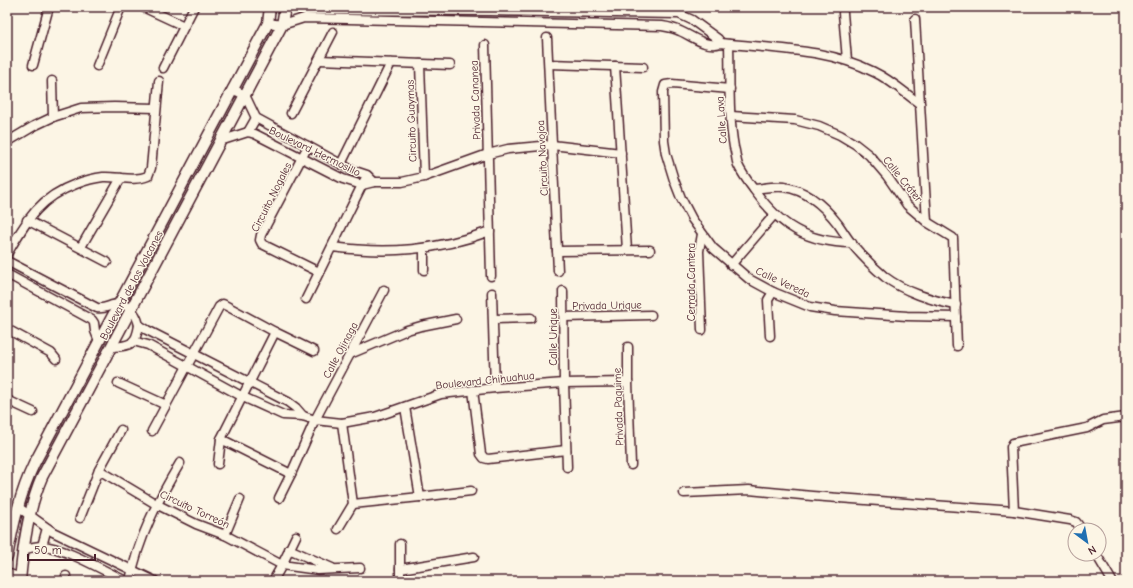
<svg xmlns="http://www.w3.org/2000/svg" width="1133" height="588" viewBox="0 0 1133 588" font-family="'Comic Neue',sans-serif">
	<rect width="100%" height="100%" fill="#fcf5e5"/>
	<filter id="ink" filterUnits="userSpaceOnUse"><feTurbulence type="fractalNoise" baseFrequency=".025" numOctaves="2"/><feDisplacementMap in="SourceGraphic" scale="8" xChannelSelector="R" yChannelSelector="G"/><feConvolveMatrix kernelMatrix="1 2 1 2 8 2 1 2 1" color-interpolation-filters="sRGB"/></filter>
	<g filter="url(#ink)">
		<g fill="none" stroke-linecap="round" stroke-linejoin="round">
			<g stroke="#4a1f2b" stroke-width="11">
				<g id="minor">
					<polyline points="143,7 184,26"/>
					<polyline points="296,7 306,10 491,11 679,14 692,20 718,39 721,43"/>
					<polyline points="843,13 847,60"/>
					<polyline points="915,19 927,222"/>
					<path d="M 268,23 L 282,25 L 304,18 L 662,26 C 668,27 674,28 680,31 C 694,37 705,48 721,43 C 773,49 827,48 874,72 C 891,80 905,93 920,104"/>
					<polyline points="547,38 558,271"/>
					<path d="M 729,44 C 730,78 728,114 734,147 C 736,153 736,160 738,165 C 742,174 749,183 755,191 C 781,227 807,242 852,243"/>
					<polyline points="485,45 491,276"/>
					<polyline points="319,60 450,65"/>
					<polyline points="420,64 424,177"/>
					<polyline points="549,64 643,67"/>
					<polyline points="33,65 49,7"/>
					<polyline points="97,66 121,7"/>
					<polyline points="615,66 627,250"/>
					<polyline points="163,68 194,7"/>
					<polyline points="52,81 53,117"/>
					<polyline points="232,89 245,95 256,118 352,170 367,175 374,182"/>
					<polyline points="730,89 672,84 665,85 663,92 664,141 666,154 674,180 681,198 692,219 713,248 749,279 773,292 810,307 835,311 907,316 956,317"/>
					<polyline points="291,113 333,32"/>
					<polyline points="731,116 795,120 819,126 840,135 855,144 869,155 887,176 907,205 927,222 953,238 957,346"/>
					<polyline points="248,132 256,118"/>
					<polyline points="220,141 248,132 255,134 343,179 362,185 374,182 402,182 424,177 488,154 508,149 552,145 621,153"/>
					<polyline points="7,142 34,126 53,117 81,108 114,107 156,108"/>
					<polyline points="308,146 261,235 260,240 262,244 319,272"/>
					<polyline points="341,164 391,63"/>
					<path d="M 754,189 C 764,188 774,186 784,187 C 807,190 825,207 838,224 C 843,231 847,238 852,244 C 862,256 873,267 885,277 C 903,291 933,301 956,305"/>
					<polyline points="27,220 107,262"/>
					<polyline points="81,247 121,178"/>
					<path d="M 332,247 C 387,254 437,251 490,231"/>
					<polyline points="424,249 424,270"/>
					<polyline points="557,251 650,250"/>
					<path d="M 7,254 C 26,222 38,198 76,184 C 84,181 94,178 103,177 C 117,176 134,182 148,176 L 151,168 L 159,81"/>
					<path d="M 7,261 L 97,308 C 104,309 106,307 112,305 C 127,301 136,312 139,325 L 147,330 L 288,402 L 296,408 L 303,416"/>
					<polyline points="731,265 774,215"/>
					<polyline points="7,274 92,320 94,323 95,331 99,341"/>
					<polyline points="563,291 564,383 567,467"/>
					<polyline points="492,293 495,388"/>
					<polyline points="306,299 364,181"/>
					<polyline points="564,317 651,315"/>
					<polyline points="494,319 531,318"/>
					<polyline points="7,329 51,353 56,359"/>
					<polyline points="702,330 699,251 702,234"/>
					<polyline points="770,336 768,300 773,292"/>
					<polyline points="133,341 148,345 243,397 283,415 303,416 315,420 342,423 375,417 441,394 495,388 564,383 628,382"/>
					<path d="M 112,347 C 130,346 136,345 139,325"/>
					<polyline points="628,347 628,382 631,465"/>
					<polyline points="350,354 407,330 421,326 456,319"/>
					<polyline points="118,383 166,405"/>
					<polyline points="473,390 481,454 484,458 488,459 566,450"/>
					<polyline points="7,400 33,412"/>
					<polyline points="405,407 420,497 471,491"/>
					<polyline points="152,431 219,307 223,304 275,332 314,351"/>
					<polyline points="221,439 275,332"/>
					<polyline points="218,464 221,439 291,474"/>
					<polyline points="99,470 156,504 196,524 225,535 282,565 318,570 360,568"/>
					<polyline points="684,493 749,490 812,496 1014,511 1070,520 1076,522 1082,530"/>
					<polyline points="279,498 291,474 315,420 384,290"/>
					<polyline points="353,504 420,497"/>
					<polyline points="18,507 53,532 155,581"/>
					<polyline points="1014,511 1011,447 1013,443 1087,428 1103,420 1126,417"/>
					<polyline points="80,518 99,470 121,430"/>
					<polyline points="338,529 353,504 342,423"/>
					<polyline points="225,535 240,499"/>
					<polyline points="42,546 47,528"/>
					<polyline points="289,549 332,568"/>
					<path d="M 23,550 C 29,548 35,546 42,546 C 64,547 104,571 126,581"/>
					<polyline points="1096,554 1112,581"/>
					<polyline points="400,569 474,557"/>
					<polyline points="66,576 66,581"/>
					<path d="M 130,581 C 138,538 158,500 180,463"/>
					<polyline points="273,581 282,565 296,536"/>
					<polyline points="400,581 400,544"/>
				</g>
			</g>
			<g stroke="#4a1f2b" stroke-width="13">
				<g id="tertiary">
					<path d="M 7,557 C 13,525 20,493 34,464 L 268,23 L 270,7"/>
					<polyline points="7,574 20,579"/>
					<path d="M 20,581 C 23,546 28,509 42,477 L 282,25 L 285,7"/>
				</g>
			</g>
			<use href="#minor" stroke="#fcf5e5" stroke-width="8"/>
			<use href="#tertiary" stroke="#fcf5e5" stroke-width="10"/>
		</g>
	</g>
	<g text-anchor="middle" stroke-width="3" stroke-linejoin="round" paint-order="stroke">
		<g font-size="11" fill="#4a1f2b" stroke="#fcf5e5">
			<text transform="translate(475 100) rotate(-92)" y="4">Privada Cananea</text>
			<text transform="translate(721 120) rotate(-94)" y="4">Calle Lava</text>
			<text transform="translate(411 121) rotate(-92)" y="4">Circuito Guaymas</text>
			<text transform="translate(315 151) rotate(26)" y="4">Boulevard Hermosillo</text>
			<text transform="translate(542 158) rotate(-93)" y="4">Circuito Navojoa</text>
			<text transform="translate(903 179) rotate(51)" y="4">Calle Cráter</text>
			<text transform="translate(271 197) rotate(-63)" y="4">Circuito Nogales</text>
			<text transform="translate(691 282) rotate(-90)" y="4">Cerrada Cantera</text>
			<text transform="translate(783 282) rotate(25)" y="4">Calle Vereda</text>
			<text transform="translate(131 285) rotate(-62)" y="4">Boulevard de los Volcanes</text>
			<text transform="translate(607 305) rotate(-1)" y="4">Privada Urique</text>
			<text transform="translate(553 337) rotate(-90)" y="4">Calle Urique</text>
			<text transform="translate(340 350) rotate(-62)" y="4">Calle Ojinaga</text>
			<text transform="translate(485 380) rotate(-6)" y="4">Boulevard Chihuahua</text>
			<text transform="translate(618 407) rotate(-92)" y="4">Privada Paquime</text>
			<text transform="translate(195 509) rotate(25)" y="4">Circuito Torreón</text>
		</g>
	</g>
	<rect width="1133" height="588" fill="none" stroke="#fcf5e5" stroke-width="24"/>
	<rect x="12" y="12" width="1109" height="564" fill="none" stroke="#4a1f2b" stroke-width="1.5" filter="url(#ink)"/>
	<g transform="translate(1087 542) rotate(148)"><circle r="19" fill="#fcf5e5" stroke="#b59f9b"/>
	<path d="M0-3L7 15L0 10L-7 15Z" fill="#1f6fb2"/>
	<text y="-6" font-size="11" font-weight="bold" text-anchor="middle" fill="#4a1f2b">N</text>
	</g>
	<path d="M28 554v6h67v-6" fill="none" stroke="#4a1f2b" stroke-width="2"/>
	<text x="34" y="554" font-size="12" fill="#4a1f2b" stroke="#fcf5e5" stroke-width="3" paint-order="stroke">50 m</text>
</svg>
